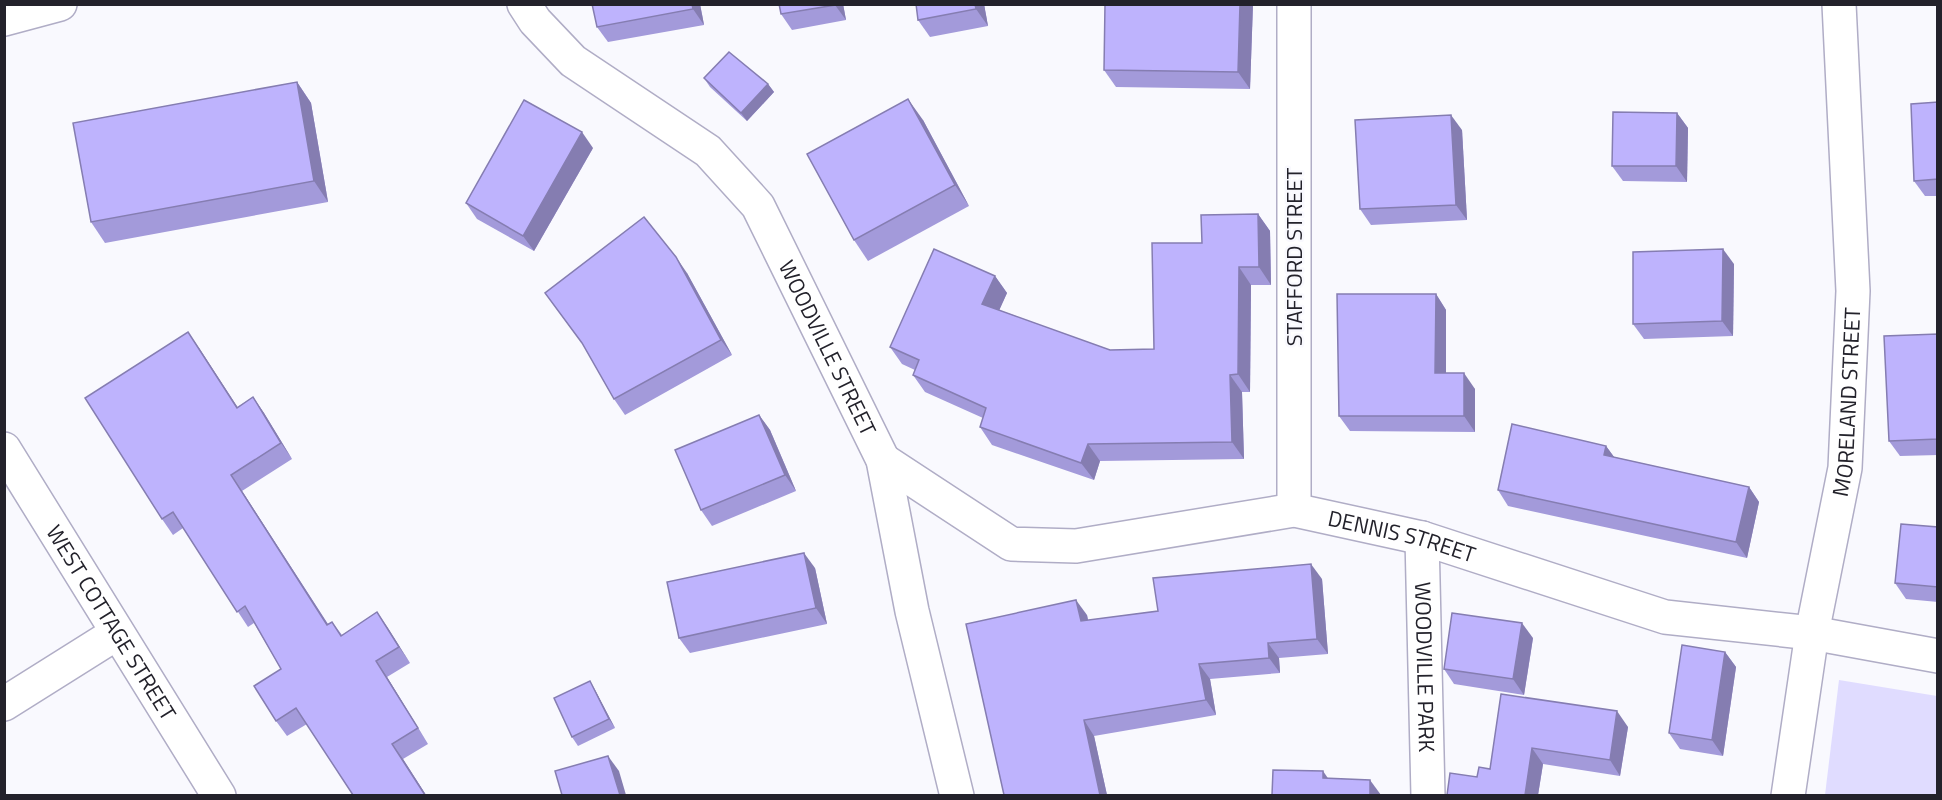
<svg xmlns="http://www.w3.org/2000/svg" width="1942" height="800" viewBox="0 0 1942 800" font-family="'Titillium Web',sans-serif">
	<rect width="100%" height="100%" fill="#f9f9fe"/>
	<polygon fill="#e0dcff" points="1839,680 1937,696 1937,795 1825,795"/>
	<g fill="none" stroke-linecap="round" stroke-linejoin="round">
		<g stroke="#b0adc6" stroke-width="36">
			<g id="minor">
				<path id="s1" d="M 524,4 L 535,21 L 573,61 L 708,151 L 758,206 L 883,460 L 912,611 L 957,796"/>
				<path id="s2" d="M 4,449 L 219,796"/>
				<path id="s3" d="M 883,460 L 1011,544 L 1076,546 L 1294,510 L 1422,538 L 1665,617 L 1812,633 L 1938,656"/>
				<polyline points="1294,510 1294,4"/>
				<path id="s4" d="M 1422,538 L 1428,796"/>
				<polyline points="4,704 117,633"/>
				<path id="s5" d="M 1788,796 L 1812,633 L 1845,468 L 1853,291 L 1839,4"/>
			</g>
		</g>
		<g stroke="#b0adc6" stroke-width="36">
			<polyline id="major" points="4,19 60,4"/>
		</g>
		<use href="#minor" stroke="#fff" stroke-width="33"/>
		<use href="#major" stroke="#fff" stroke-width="33"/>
	</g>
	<g fill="#a39ada">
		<polygon points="700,4 704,25 608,42 597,27"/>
		<polygon points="779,4 843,4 846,20 792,30 781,14"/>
		<polygon points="916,4 984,4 988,26 930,37 918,20"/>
		<polygon points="1253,4 1250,89 1116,87 1104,70"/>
		<polygon points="704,78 768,84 774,92 747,121 710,87"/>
		<polygon points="297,82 311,103 328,202 105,243 91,222"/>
		<polygon points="1938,102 1938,196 1925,196 1914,181"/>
		<polygon points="1677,113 1688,128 1687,182 1623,181 1612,166"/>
		<polygon points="923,120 969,206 868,261 854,240"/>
		<polygon points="1462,130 1467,220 1371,225 1360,209"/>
		<polygon points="593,148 534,251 477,219 466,203"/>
		<polygon points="1258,214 1270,231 1271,285 1251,285 1250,392 1242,392 1244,459 1100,461 1094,480 992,445 980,427 983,418 925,392 913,375 915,370 902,364 890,347 995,276 1007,293 999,310 1110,350 1154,349 1202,243"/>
		<polygon points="1734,264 1733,336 1644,339 1633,324"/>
		<polygon points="687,273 732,355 625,415 614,399 585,347 545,293"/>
		<polygon points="1436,294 1446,310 1446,373 1475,389 1475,432 1350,431 1339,416"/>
		<polygon points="1938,334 1938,455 1900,456 1889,441"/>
		<polygon points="199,348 237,407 253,397 264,413 292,459 242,491 328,624 332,622 342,635 377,612 410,663 387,677 428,744 403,759 426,795 353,795 307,724 287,736 276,721 281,669 254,623 248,627 183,528 173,535 162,519"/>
		<polygon points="759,415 770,430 796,491 712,526 701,510"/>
		<polygon points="1606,446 1614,457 1749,487 1759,502 1747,558 1508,506 1498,490"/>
		<polygon points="1938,527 1938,602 1906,599 1895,583"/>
		<polygon points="815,568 827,624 690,653 679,638"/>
		<polygon points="1322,579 1328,654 1279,658 1280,673 1210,679 1216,715 1094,736 1107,795 1004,795 1087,615 1088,620 1158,611"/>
		<polygon points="1533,638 1524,695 1454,684 1444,669"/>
		<polygon points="1725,652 1736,667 1723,756 1680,749 1669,733"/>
		<polygon points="590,681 595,690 615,728 578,746 572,737"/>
		<polygon points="1501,694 1628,727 1620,776 1543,764 1538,795 1447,795 1490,769"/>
	</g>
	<g fill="#857db1">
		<polygon points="692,4 700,4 704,25 693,9"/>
		<polygon points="835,4 843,4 846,20 835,5"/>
		<polygon points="975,4 984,4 988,26 976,9"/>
		<polygon points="1240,4 1253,4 1250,89 1238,72"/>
		<polygon points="297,82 311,103 328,202 314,181"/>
		<polygon points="768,84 774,92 747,121 741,113"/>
		<polygon points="908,99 923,120 969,206 955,185"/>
		<polygon points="1677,113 1688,128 1687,182 1676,166"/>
		<polygon points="1451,115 1462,130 1467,220 1456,205"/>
		<polygon points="582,132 593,148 534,251 523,236"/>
		<polygon points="1258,214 1270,231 1271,285 1259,267"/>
		<polygon points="1723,249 1734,264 1733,336 1722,321"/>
		<polygon points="676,257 687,273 732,355 721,340"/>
		<polygon points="1239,267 1251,285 1250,392 1238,374"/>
		<polygon points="995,276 1007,293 994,322 982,304"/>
		<polygon points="1436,294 1446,310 1446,389 1435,373"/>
		<polygon points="188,332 199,348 248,423 237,408"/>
		<polygon points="1464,373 1475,389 1475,432 1464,416"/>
		<polygon points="1230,375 1242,392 1244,459 1232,442"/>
		<polygon points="253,397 264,413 292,459 281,443"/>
		<polygon points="759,415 770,430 796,491 785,475"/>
		<polygon points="1088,444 1100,461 1094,480 1081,463"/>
		<polygon points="1606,446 1617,461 1604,455"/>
		<polygon points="231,475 242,491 338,640 327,625"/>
		<polygon points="1749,487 1759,502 1747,558 1736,542"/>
		<polygon points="804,553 815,568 827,624 816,608"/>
		<polygon points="1311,564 1322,579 1328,654 1317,639"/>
		<polygon points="1076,600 1087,615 1091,636 1081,621"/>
		<polygon points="377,612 388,628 410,663 399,647"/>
		<polygon points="1522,623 1533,638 1524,695 1513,679"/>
		<polygon points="1268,643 1279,658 1280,673 1269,658"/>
		<polygon points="1725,652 1736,667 1723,756 1712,740"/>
		<polygon points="376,661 387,677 428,744 418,728"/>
		<polygon points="1199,664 1210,679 1216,715 1206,700"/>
		<polygon points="590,681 595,690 615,728 609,719"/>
		<polygon points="1617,711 1628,727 1620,776 1610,760"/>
		<polygon points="1084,720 1094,736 1107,795 1100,795"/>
		<polygon points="392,744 403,759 426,795 425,795"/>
		<polygon points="1532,748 1543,764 1538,795 1525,795"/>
		<polygon points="608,756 619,771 626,795 620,795"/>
		<polygon points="1323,771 1334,787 1323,778"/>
		<polygon points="1370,780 1381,795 1370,795"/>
	</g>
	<g fill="#beb3fd" stroke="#857db1" stroke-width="1.5">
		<polygon points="592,4 692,4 693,9 597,27"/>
		<polygon points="779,4 835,4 835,5 781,14"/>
		<polygon points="916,4 975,4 976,9 918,20"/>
		<polygon points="1105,4 1240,4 1238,72 1104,70"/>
		<polygon points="729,52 768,84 741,113 704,78"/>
		<polygon points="297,82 314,181 91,222 73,123"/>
		<polygon points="908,99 955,185 854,240 807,154"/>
		<polygon points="524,100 582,132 523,236 466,203"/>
		<polygon points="1938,102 1938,179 1914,181 1911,104"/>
		<polygon points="1613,112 1677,113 1676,166 1612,166"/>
		<polygon points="1451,115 1456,205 1360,209 1355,120"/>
		<polygon points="1258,214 1259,267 1239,267 1238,374 1230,375 1232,442 1088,444 1081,463 980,427 986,408 913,375 919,360 890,347 934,249 995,276 982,304 1110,350 1154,349 1152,243 1202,243 1201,215"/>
		<polygon points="644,217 676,257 721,340 614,399 582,343 545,293"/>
		<polygon points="1723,249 1722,321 1633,324 1633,252"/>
		<polygon points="1337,294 1436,294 1435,373 1464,373 1464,416 1339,416"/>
		<polygon points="188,332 237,408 253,397 281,443 231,475 327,625 332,622 341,636 377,612 399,647 376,661 418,728 392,744 425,795 353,795 296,708 276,721 254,686 281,669 245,606 237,612 173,512 162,519 85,398"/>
		<polygon points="1938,334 1938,439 1889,441 1884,336"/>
		<polygon points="759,415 785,475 701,510 675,450"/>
		<polygon points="1512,424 1606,446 1604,455 1749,487 1736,542 1498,490"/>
		<polygon points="1901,524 1938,527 1938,587 1895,583"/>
		<polygon points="804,553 816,608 679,638 667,582"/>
		<polygon points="1311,564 1317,639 1268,643 1269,658 1199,664 1206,700 1084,720 1100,795 1004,795 966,624 1076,600 1081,621 1158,611 1153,578"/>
		<polygon points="1452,613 1522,623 1513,679 1444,669"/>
		<polygon points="1682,645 1725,652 1712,740 1669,733"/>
		<polygon points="590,681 609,719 572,737 554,698"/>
		<polygon points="1501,694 1617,711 1610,760 1532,748 1525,795 1447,795 1450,773 1477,777 1479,767 1490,769"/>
		<polygon points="608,756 620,795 562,795 555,771"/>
		<polygon points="1273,770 1323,771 1323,778 1370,780 1370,795 1272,795"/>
	</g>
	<g text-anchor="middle" stroke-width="5" stroke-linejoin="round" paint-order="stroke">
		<g font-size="22" fill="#23222b" stroke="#f9f9fe">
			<text transform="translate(1294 257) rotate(-90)" y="8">STAFFORD STREET</text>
			<text dy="8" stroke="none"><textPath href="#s1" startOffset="470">WOODVILLE STREET</textPath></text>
			<text dy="8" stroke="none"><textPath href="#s5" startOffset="399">MORELAND STREET</textPath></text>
			<text dy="8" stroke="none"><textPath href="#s3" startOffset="550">DENNIS STREET</textPath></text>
			<text dy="8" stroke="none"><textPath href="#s2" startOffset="204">WEST COTTAGE STREET</textPath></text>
			<text dy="8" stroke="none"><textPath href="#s4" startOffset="129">WOODVILLE PARK</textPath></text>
		</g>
	</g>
	<rect width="1942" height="800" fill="none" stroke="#23222b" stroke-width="12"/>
</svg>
